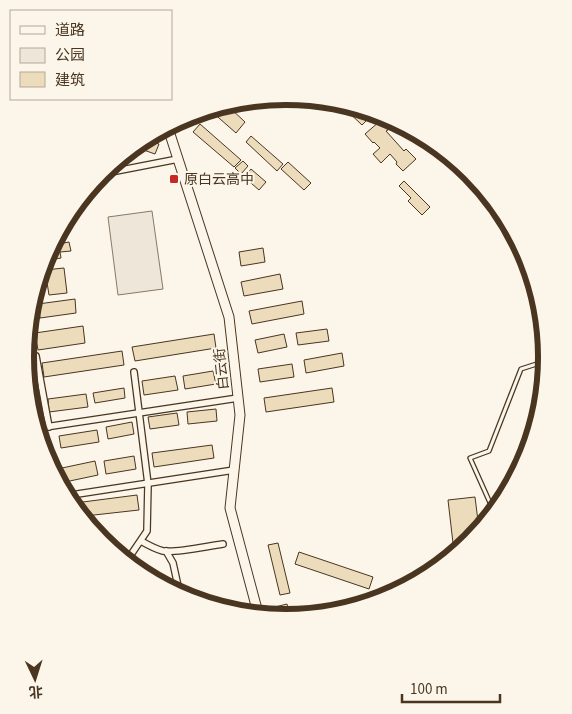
<svg xmlns="http://www.w3.org/2000/svg" width="572" height="714" viewBox="0 0 572 714" font-family="'Source Sans 3','Noto Sans SC',sans-serif">
	<rect width="100%" height="100%" fill="#fbf6e9"/>
	<polygon fill="#ede6d9" stroke="#887966" points="152,211 163,289 118,295 108,217"/>
	<g fill="#ecdcbc" stroke="#4a3520">
		<polygon points="229,107 245,122 236,133 211,111"/>
		<polygon points="344,108 363,111 361,114 367,120 362,125"/>
		<polygon points="380,121 388,130 386,131 404,151 406,149 416,159 403,171 396,164 397,162 390,154 381,163 373,154 380,148 374,142 373,143 365,134"/>
		<polygon points="200,124 241,160 234,167 193,132"/>
		<polygon points="251,136 283,164 277,171 246,142"/>
		<polygon points="149,141 159,144 155,154 138,148"/>
		<polygon points="243,161 248,166 241,174 235,168"/>
		<polygon points="288,162 311,183 304,190 281,169"/>
		<polygon points="251,169 266,182 259,190 244,177"/>
		<polygon points="404,181 430,207 422,215 408,201 411,198 399,186"/>
		<polygon points="69,242 71,251 60,252 61,258 49,260 48,254 46,255 53,245"/>
		<polygon points="263,248 265,262 241,266 239,252"/>
		<polygon points="64,268 67,293 49,295 45,270"/>
		<polygon points="280,274 283,289 244,296 241,282"/>
		<polygon points="75,299 76,313 40,318 38,304"/>
		<polygon points="302,301 304,314 252,324 249,311"/>
		<polygon points="83,326 85,343 38,350 35,333"/>
		<polygon points="327,329 329,341 298,345 296,333"/>
		<polygon points="214,334 216,348 135,361 132,347"/>
		<polygon points="284,334 287,347 258,353 255,340"/>
		<polygon points="122,351 124,365 44,377 42,363"/>
		<polygon points="342,353 344,366 306,373 304,360"/>
		<polygon points="292,364 294,377 260,382 258,369"/>
		<polygon points="213,371 216,384 185,389 183,376"/>
		<polygon points="175,376 178,390 144,395 142,381"/>
		<polygon points="124,388 125,398 95,403 93,393"/>
		<polygon points="332,388 334,402 266,412 264,398"/>
		<polygon points="86,394 88,407 49,412 48,399"/>
		<polygon points="216,409 217,421 188,424 187,412"/>
		<polygon points="177,413 179,425 150,429 148,417"/>
		<polygon points="132,422 134,434 108,439 106,427"/>
		<polygon points="97,430 99,442 61,448 59,436"/>
		<polygon points="212,445 214,458 154,467 152,453"/>
		<polygon points="134,456 136,469 106,474 104,461"/>
		<polygon points="95,461 98,475 65,482 62,468"/>
		<polygon points="137,495 139,510 85,516 75,503"/>
		<polygon points="475,497 479,529 471,540 453,543 448,500"/>
		<polygon points="278,543 290,593 280,595 268,545"/>
		<polygon points="299,552 373,577 369,589 295,564"/>
		<polygon points="287,604 290,617 286,618 277,616 275,607"/>
	</g>
	<g fill="none" stroke-linecap="round" stroke-linejoin="round">
		<g stroke="#4a3520" stroke-width="5.5">
			<polyline id="service" points="495,504 491,505 470,458 489,451 521,369 546,361"/>
		</g>
		<g stroke="#4a3520" stroke-width="8">
			<g id="minor">
				<polyline points="101,174 178,159"/>
				<polyline points="36,356 49,427"/>
				<polyline points="39,428 238,398"/>
				<polyline points="71,495 234,470"/>
				<path d="M 141,541 C 148,545 155,549 163,551 C 178,553 207,546 223,544"/>
				<polyline points="166,551 173,563 178,586"/>
				<polyline points="128,559 147,531 148,484 134,372"/>
			</g>
		</g>
		<g stroke="#4a3520" stroke-width="11">
			<polyline id="secondary" points="168,128 229,317 240,415 230,508 258,613"/>
		</g>
		<use href="#service" stroke="#fbf6e9" stroke-width="3"/>
		<use href="#minor" stroke="#fbf6e9" stroke-width="5.5"/>
		<use href="#secondary" stroke="#fbf6e9" stroke-width="9"/>
	</g>
	<rect fill="#c62828" stroke="#fbf6e9" stroke-width="2" x="169" y="174" width="10" height="10" rx="2.5"/>
	<g text-anchor="middle" stroke-width="4" stroke-linejoin="round" paint-order="stroke">
		<g font-size="14" fill="#4a3520" stroke="#fbf6e9" text-anchor="start">
			<text x="184" y="184">原白云高中</text>
		</g>
		<g font-size="14" fill="#4a3520" stroke="#fbf6e9">
			<text transform="translate(221 369) rotate(-96)" y="5">白云街</text>
		</g>
	</g>
	<path d="M0 0H572V714H0ZM34 357a252 252 0 1 1 504 0a252 252 0 1 1-504 0Z" fill="#fbf6e9" fill-rule="evenodd"/>
	<path fill="none" stroke="#4a3520" stroke-width="6" d="M34 357a252 252 0 1 1 504 0a252 252 0 1 1-504 0Z"/>
	<rect x="10" y="10" width="162" height="90" fill="#fbf6e9" stroke="#b4a999"/>
	<rect x="20" y="26" width="25" height="8" fill="#fbf6e9" stroke="#b4a999"/>
	<text x="55" y="35" font-size="15" fill="#4a3520">道路</text>
	<rect x="20" y="48" width="25" height="15" fill="#ede6d9" stroke="#b4a999"/>
	<text x="55" y="60" font-size="15" fill="#4a3520">公园</text>
	<rect x="20" y="72" width="25" height="15" fill="#ecdcbc" stroke="#b4a999"/>
	<text x="55" y="85" font-size="15" fill="#4a3520">建筑</text>
	<g transform="translate(35 679) rotate(176)" stroke="#fbf6e9" stroke-width="4" paint-order="stroke">
	<path d="M0-4L9 19L0 12L-9 19Z" fill="#4a3520"/>
	<text y="-8" font-size="14" font-weight="bold" text-anchor="middle" fill="#4a3520">北</text>
	</g>
	<path d="M402 694v8h98v-8" fill="none" stroke="#4a3520" stroke-width="2.5"/>
	<text x="410" y="694" font-size="15" fill="#4a3520" stroke="#fbf6e9" stroke-width="4" paint-order="stroke">100 m</text>
</svg>
